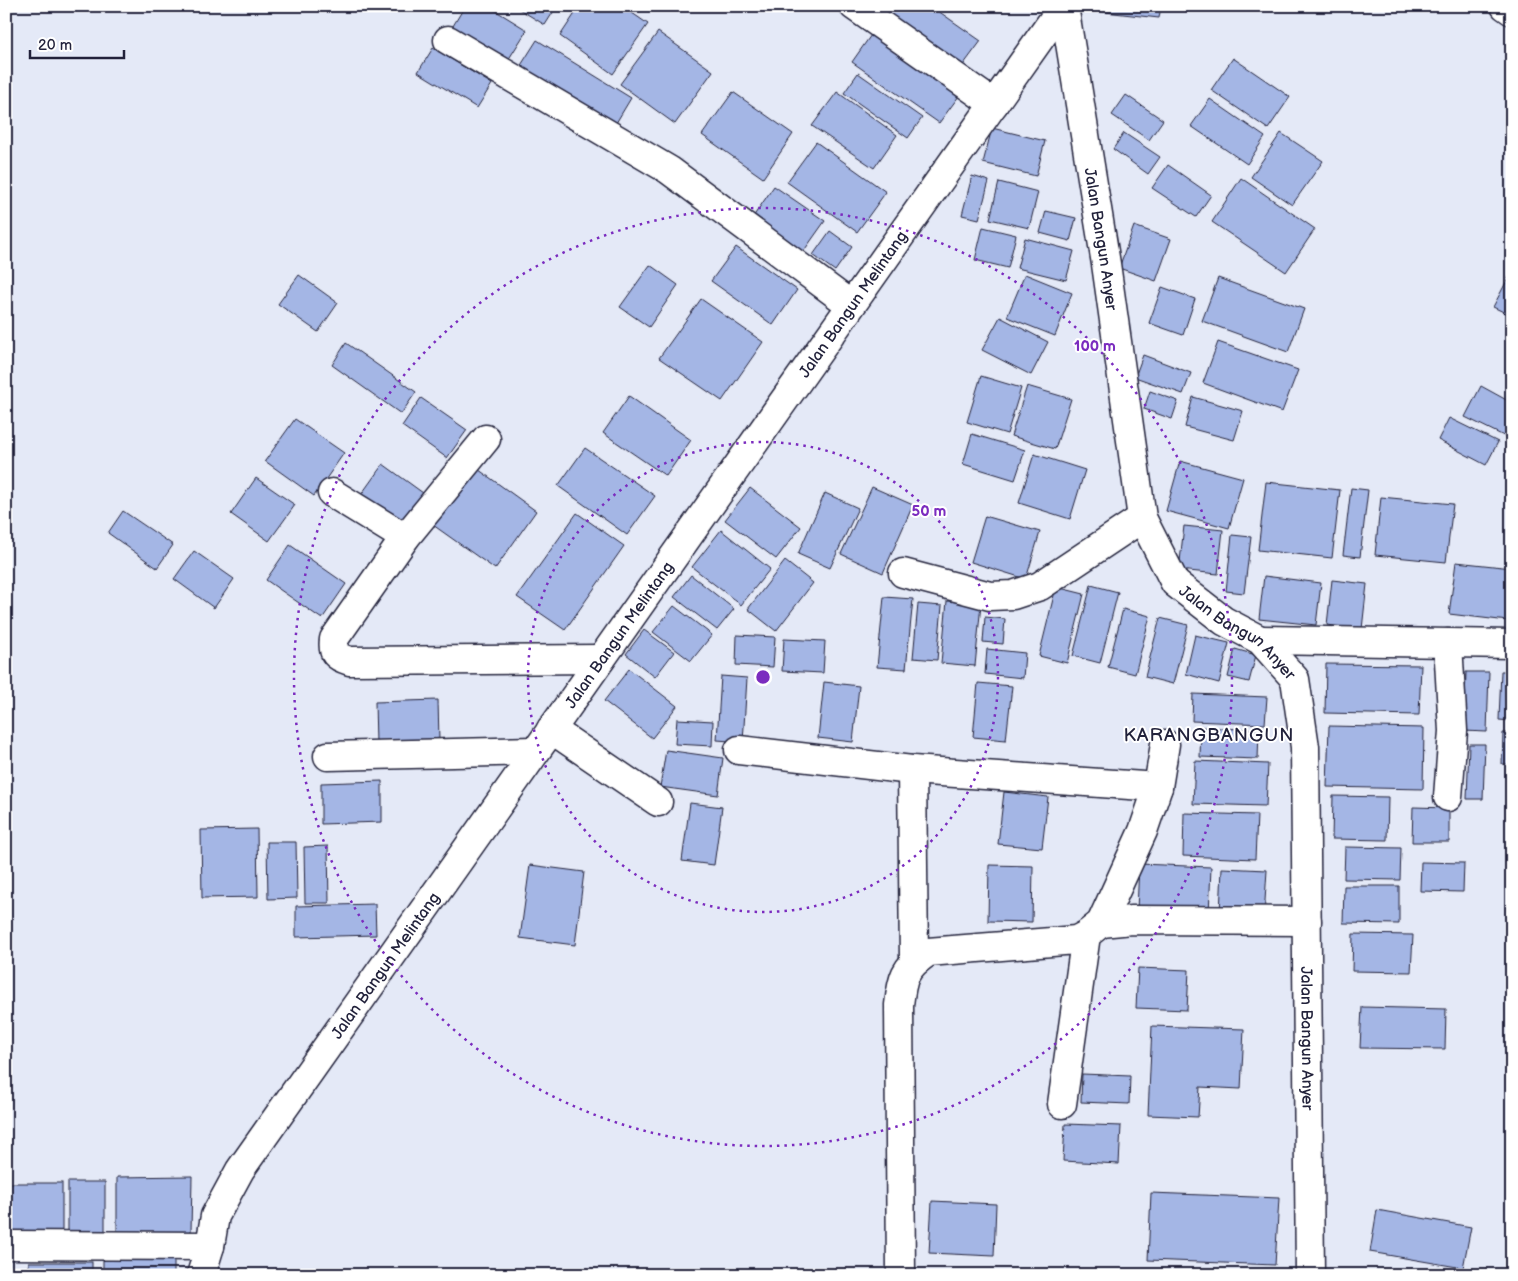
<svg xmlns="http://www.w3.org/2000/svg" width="1518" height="1281" viewBox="0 0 1518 1281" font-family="'Balsamiq Sans',sans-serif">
	<rect width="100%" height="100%" fill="#e4e9f7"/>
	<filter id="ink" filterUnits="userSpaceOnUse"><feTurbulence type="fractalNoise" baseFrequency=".02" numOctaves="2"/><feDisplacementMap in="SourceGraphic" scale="10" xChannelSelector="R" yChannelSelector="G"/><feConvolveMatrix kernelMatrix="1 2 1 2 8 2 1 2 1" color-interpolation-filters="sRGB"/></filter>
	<g filter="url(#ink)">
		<g fill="#a4b6e5" stroke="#22223b">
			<polygon points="465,6 488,6 527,30 505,65 450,31"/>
			<polygon points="514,6 557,6 545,25"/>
			<polygon points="580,6 622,6 648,24 613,74 560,36"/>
			<polygon points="894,6 931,6 981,41 958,72 884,20"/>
			<polygon points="1096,6 1161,6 1159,18 1096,11"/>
			<polygon points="658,32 713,71 675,124 620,84"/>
			<polygon points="871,35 959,96 939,123 852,62"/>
			<polygon points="537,40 631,98 613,128 518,70"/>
			<polygon points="433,48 492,84 477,108 418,72"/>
			<polygon points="1233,58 1290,97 1268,129 1211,90"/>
			<polygon points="858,73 922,118 908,138 844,93"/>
			<polygon points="733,92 793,134 763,178 702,135"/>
			<polygon points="837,92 897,135 874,168 812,126"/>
			<polygon points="1126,95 1163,120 1149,140 1112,115"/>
			<polygon points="1210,99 1265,137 1247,164 1191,126"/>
			<polygon points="992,128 1045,141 1036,176 983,163"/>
			<polygon points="1124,133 1160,157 1148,174 1113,149"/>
			<polygon points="1281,133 1323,161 1292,205 1251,177"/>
			<polygon points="816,142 886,192 857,232 787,182"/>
			<polygon points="1168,165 1211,195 1196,217 1152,188"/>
			<polygon points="972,176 989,181 979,219 962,215"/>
			<polygon points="1241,178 1315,229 1286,272 1212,222"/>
			<polygon points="999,182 1038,192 1029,228 990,219"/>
			<polygon points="774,186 825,221 803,252 753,217"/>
			<polygon points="1046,211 1076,218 1070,241 1040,233"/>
			<polygon points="1134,226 1171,239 1156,281 1119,268"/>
			<polygon points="983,227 1016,235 1008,268 975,260"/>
			<polygon points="830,231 852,247 835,271 813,255"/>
			<polygon points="1025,238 1074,251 1066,280 1017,268"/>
			<polygon points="736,247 797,290 773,325 711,281"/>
			<polygon points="650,265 678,285 649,327 620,307"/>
			<polygon points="1512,271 1512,316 1493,307"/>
			<polygon points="1025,274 1072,293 1055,336 1007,317"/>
			<polygon points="299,275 338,303 318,332 278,304"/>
			<polygon points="1218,278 1304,309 1288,352 1202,321"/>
			<polygon points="1162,287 1195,299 1183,335 1149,323"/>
			<polygon points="701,299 763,342 722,401 659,358"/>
			<polygon points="1000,317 1048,342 1031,375 982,350"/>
			<polygon points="1218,342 1298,370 1282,412 1203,383"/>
			<polygon points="346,343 416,392 401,414 332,365"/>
			<polygon points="1143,355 1191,373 1183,394 1135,377"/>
			<polygon points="981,376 1021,388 1007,434 967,422"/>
			<polygon points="1027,386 1071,399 1055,449 1011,436"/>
			<polygon points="1481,386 1512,403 1512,440 1465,417"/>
			<polygon points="1150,391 1178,401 1172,419 1144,409"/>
			<polygon points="629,396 691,440 666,476 603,433"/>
			<polygon points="1193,397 1243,411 1234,440 1185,427"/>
			<polygon points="421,398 467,430 447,458 402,426"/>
			<polygon points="1449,418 1498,442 1486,465 1438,440"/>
			<polygon points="295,419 344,453 314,496 265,461"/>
			<polygon points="972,434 1025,450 1015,480 963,464"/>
			<polygon points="585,448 655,496 627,535 558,486"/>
			<polygon points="1034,454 1085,470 1070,519 1019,503"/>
			<polygon points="1180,461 1243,478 1229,528 1166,511"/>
			<polygon points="383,464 423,493 398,527 358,499"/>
			<polygon points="475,467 536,511 495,569 433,525"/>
			<polygon points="256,478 295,505 269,541 231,514"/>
			<polygon points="1266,482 1340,490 1332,558 1258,550"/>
			<polygon points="872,487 913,505 883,573 841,554"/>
			<polygon points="750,488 801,527 776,559 725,520"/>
			<polygon points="1351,488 1368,490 1360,557 1343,555"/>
			<polygon points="825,493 858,508 830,568 798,554"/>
			<polygon points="1381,497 1453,504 1446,562 1375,555"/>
			<polygon points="123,511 173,545 157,568 108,533"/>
			<polygon points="577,513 624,546 565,630 517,597"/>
			<polygon points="985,516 1040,532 1026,579 971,562"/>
			<polygon points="1184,526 1223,530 1218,574 1179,570"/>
			<polygon points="721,530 770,569 741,605 692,567"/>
			<polygon points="1232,535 1251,537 1244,593 1226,591"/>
			<polygon points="290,545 346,584 322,619 266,580"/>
			<polygon points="194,551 234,579 214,608 174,579"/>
			<polygon points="785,561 813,583 776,631 748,609"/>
			<polygon points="1456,562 1512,568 1512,588 1508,621 1449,614"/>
			<polygon points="691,575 734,609 717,630 674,597"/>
			<polygon points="1264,576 1321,583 1316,625 1259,619"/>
			<polygon points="1332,580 1367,584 1362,629 1327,625"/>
			<polygon points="1091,585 1118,592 1100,663 1073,656"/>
			<polygon points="1056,587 1084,594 1067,663 1039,656"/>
			<polygon points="884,597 913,599 906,669 877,667"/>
			<polygon points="947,601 981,604 975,666 941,663"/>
			<polygon points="918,604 942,606 937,660 913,658"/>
			<polygon points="674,606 712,635 691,661 653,632"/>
			<polygon points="1123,609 1150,616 1135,674 1108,667"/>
			<polygon points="985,617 1005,619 1003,644 983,642"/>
			<polygon points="1160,618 1188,625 1173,684 1145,677"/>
			<polygon points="644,630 674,652 655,677 626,654"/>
			<polygon points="737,635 775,637 773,667 736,665"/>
			<polygon points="1195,635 1229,643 1219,683 1186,674"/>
			<polygon points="784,639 825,641 823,673 782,671"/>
			<polygon points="987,649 1025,653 1023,678 985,674"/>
			<polygon points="1235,649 1256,655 1249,682 1228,677"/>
			<polygon points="1326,664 1421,665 1419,715 1325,713"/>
			<polygon points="629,669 677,706 652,738 604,701"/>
			<polygon points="1501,671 1512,671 1512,721 1499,720"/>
			<polygon points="1466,672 1489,672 1487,732 1464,731"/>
			<polygon points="721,676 747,678 743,742 717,740"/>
			<polygon points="824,682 859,686 853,742 818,738"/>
			<polygon points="978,683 1012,686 1006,740 973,737"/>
			<polygon points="1193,694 1267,697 1265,724 1192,721"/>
			<polygon points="438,700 439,741 376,743 375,702"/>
			<polygon points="677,719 713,721 712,746 675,744"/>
			<polygon points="1329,726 1424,728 1423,789 1327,787"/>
			<polygon points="1201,727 1259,730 1258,759 1200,757"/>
			<polygon points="1503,733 1512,733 1512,764 1502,764"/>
			<polygon points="1469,744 1485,744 1483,799 1467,799"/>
			<polygon points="666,750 723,758 718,795 660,787"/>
			<polygon points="1195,761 1268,764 1266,806 1193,804"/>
			<polygon points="382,781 382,822 321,824 321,783"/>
			<polygon points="1004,792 1048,797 1042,848 998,844"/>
			<polygon points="1333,796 1388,797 1387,840 1332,839"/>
			<polygon points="690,803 722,807 714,865 682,861"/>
			<polygon points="1413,807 1449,808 1449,842 1412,842"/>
			<polygon points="1184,813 1257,815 1255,859 1183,856"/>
			<polygon points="257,829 258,897 202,898 201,830"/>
			<polygon points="267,842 296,842 297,898 268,899"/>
			<polygon points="328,846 329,903 305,903 304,847"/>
			<polygon points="1345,847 1401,848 1400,880 1344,879"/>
			<polygon points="1421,862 1464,863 1463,892 1420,891"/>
			<polygon points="1139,864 1211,867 1209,914 1137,911"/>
			<polygon points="530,865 584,872 575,945 520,938"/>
			<polygon points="989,865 1033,866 1032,922 988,921"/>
			<polygon points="1222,868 1267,870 1264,916 1220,914"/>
			<polygon points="1344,886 1399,886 1399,924 1343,923"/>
			<polygon points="375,904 376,935 296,937 296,906"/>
			<polygon points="1353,934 1413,935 1411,972 1352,971"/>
			<polygon points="1138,968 1189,970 1187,1010 1136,1008"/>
			<polygon points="1362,1007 1446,1009 1445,1049 1360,1048"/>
			<polygon points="1152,1026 1244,1029 1241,1089 1200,1087 1198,1117 1148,1115"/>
			<polygon points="1082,1074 1130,1076 1129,1104 1081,1102"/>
			<polygon points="1065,1124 1121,1126 1119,1164 1063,1161"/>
			<polygon points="192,1176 191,1232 117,1233 117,1177"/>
			<polygon points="68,1182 105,1182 105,1235 68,1236"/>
			<rect x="6" y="1183" width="56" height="60"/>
			<polygon points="1151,1193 1279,1198 1275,1265 1148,1260"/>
			<polygon points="932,1201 996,1204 994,1256 929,1253"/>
			<polygon points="1377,1210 1471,1227 1463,1268 1370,1252"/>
			<rect x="103" y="1256" width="71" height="19"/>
			<rect x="29" y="1262" width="63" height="13"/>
		</g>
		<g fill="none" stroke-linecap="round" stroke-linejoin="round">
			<g stroke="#22223b" stroke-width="31">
				<g id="minor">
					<polyline points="854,6 994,104"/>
					<path id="s1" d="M 1064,6 L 1106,264 L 1142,518 L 1175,583 L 1224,621 L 1260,640 L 1295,679 L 1305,747 L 1310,1275"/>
					<polyline points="1505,6 1512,11"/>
					<polyline points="448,40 669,170 851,305"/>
					<path d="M 486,439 L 405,538 L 334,639 C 332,654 336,657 350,661 L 601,659"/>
					<polyline points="332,493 405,538"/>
					<polyline points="903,573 990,596 1013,595 1040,586 1142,518"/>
					<polyline points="1260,640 1512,644"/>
					<polyline points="1448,643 1453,731 1448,797"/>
					<polyline points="551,729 658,802"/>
					<polyline points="739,750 912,770 1158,787"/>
					<polyline points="328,756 535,751"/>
					<polyline points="912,770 914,961"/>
					<polyline points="1101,923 1132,920 1307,921"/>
					<polyline points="1062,1104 1086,935 1101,923 1143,831 1158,787 1165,744"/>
					<polyline points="6,1245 210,1246"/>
					<path id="s2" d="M 201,1275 L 210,1246 L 215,1216 L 240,1170 L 1063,6"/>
					<path d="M 901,1275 L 899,1005 C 902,978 904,968 928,952 L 1076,940 L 1086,935"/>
				</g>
			</g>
			<use href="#minor" stroke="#fff" stroke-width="28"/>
		</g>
	</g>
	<g fill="none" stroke="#7b2cbf" stroke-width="2.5" stroke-dasharray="2.5 5">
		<circle cx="763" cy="677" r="235"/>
		<circle cx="763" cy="677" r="469"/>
	</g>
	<g text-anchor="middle" stroke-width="4" stroke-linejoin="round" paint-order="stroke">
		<g font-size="16" fill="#22223b" stroke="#fff">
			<text dy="6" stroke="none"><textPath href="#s1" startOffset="236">Jalan Bangun Anyer</textPath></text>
			<text dy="6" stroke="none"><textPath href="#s2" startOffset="1174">Jalan Bangun Melintang</textPath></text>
			<text dy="6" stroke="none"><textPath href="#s2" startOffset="769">Jalan Bangun Melintang</textPath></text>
			<text dy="6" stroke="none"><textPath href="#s1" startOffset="671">Jalan Bangun Anyer</textPath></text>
			<text dy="6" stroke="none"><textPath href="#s2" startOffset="364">Jalan Bangun Melintang</textPath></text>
			<text dy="6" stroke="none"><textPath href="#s1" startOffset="1106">Jalan Bangun Anyer</textPath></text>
		</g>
		<g font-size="19" letter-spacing="1" fill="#22223b" stroke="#fff">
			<text x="1209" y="741">KARANGBANGUN</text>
		</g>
	</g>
	<circle cx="763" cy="677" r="8" fill="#7b2cbf" stroke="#fff" stroke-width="2.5"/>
	<g font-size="15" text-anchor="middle" font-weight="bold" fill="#7b2cbf" stroke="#fff" stroke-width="4" stroke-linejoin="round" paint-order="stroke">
		<text x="1095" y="351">100 m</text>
		<text x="929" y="516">50 m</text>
	</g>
	<rect width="1518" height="1281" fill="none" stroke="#fff" stroke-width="25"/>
	<rect x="12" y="12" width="1493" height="1256" fill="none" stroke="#22223b" stroke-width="2" filter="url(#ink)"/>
	<path d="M30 50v8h94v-8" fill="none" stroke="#22223b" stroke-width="2.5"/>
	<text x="38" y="50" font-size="15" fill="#22223b" stroke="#ffffff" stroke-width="4" paint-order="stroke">20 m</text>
</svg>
